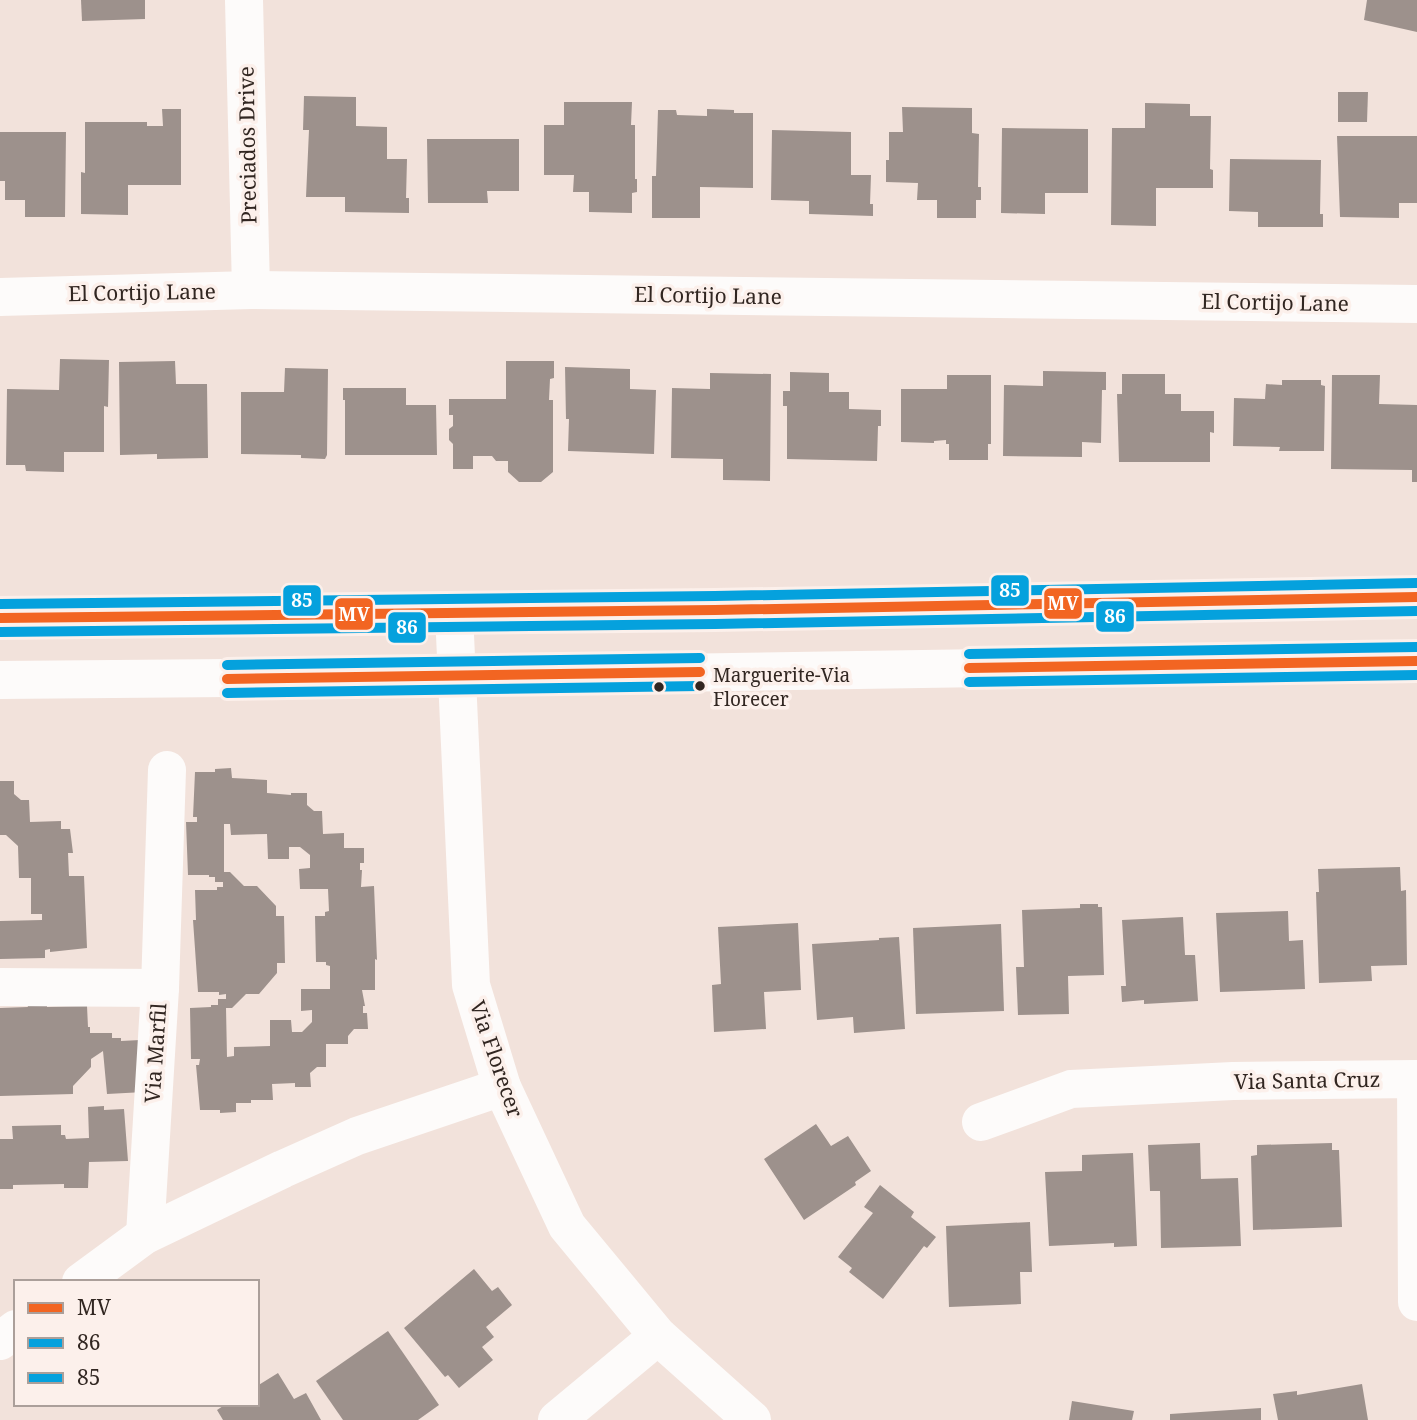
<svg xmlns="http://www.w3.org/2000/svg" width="1417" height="1420" viewBox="0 0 1417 1420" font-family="'Noto Serif',serif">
	<rect width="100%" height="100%" fill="#f2e2db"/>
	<g fill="#9d918c" fill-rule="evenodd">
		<polygon points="81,0 145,0 145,19 82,21"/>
		<polygon points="1367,0 1417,0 1417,32 1364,20"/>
		<polygon points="1338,92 1368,92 1367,122 1338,122"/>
		<polygon points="304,96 356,97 356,126 387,127 387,159 407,159 406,198 409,198 409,213 345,212 345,197 306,197 309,130 303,130"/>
		<polygon points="564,102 632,102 631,125 635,125 635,179 637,179 637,192 632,193 632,213 589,212 589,192 573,192 574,175 544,175 544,125 564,125"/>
		<polygon points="1145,103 1190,104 1190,116 1211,116 1210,169 1213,170 1213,188 1156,188 1156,226 1111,225 1112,128 1145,128"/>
		<polygon points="902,107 972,108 972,133 979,134 978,187 981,187 981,200 976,200 976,218 937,218 937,200 917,200 918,183 886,182 886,160 889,160 889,132 903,132"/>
		<polygon points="162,109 181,109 181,185 128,185 128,215 81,214 81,172 85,173 85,122 147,122 147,126 163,126"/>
		<polygon points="707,109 734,110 734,113 753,113 753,188 700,187 700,218 652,218 652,176 656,176 658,110 676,110 677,115 707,116"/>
		<polygon points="1002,128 1088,129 1088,193 1045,193 1045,214 1001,213"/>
		<polygon points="772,130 851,132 851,175 871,175 870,204 873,204 873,216 809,214 809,201 771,200"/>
		<polygon points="0,132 66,132 65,217 25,217 25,200 5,200 5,181 0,181"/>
		<polygon points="1337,136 1417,136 1417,203 1399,203 1399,218 1340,217"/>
		<polygon points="427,139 519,139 519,191 487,191 488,203 428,203"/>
		<polygon points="1230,159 1321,160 1320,214 1323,214 1323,227 1258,227 1258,212 1229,211"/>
		<polygon points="60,359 109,360 108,407 104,406 104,452 64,452 64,472 26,471 25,465 6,465 7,389 59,390"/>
		<polygon points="175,361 176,384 207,384 208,458 157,459 157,454 120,455 119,362"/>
		<polygon points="506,361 554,361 554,378 550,379 549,400 553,400 553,472 541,482 519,482 508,472 508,461 496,461 492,456 473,456 473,469 453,469 453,444 449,440 449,429 453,426 453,415 449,415 449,399 506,399"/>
		<polygon points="565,367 630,369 630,389 656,390 654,454 568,451 569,419 566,419"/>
		<polygon points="285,368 328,369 327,455 325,459 301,458 301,455 241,454 241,392 284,392"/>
		<polygon points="1043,371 1106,372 1106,390 1102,390 1101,443 1082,442 1082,457 1003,456 1004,385 1043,386"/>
		<polygon points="790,372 829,373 829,392 849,392 849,409 881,410 881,426 878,426 877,461 787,459 787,406 783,406 783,391 790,391"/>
		<polygon points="710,373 771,374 770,481 723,480 723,459 671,458 672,388 710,389"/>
		<polygon points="1122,374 1165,374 1165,394 1181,394 1181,411 1214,411 1214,433 1210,432 1210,462 1119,462 1117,394 1122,394"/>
		<polygon points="947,375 991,375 991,444 988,444 988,460 949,460 949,444 946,444 946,440 934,441 934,443 901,442 901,389 947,389"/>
		<polygon points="1332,375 1380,375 1379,404 1417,405 1417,482 1412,482 1412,470 1331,469"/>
		<polygon points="1282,380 1321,380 1321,385 1325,386 1324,451 1279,451 1280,447 1233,446 1234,398 1265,399 1266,384 1282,385"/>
		<polygon points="343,388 406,388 406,405 436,405 437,455 345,455 345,400 343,400"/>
		<path d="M 231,768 L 232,778 L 267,780 L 267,793 L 291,795 L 291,793 L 307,793 L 307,805 L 314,811 L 322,811 L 323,834 L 344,833 L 344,848 L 364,848 L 364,863 L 360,863 L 360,870 L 362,870 L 361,887 L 374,886 L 377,960 L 375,959 L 375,990 L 362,990 L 365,1006 L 363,1006 L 363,1013 L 367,1013 L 368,1029 L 354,1029 L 348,1036 L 348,1044 L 326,1044 L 326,1067 L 317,1067 L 310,1073 L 311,1087 L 295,1087 L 295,1083 L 272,1084 L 273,1100 L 251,1100 L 251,1103 L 236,1103 L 236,1112 L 220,1113 L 220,1110 L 200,1110 L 196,1065 L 199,1065 L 200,1059 L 191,1059 L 190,1008 L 211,1007 L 211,1005 L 218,1005 L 218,999 L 226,999 L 226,994 L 219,995 L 219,992 L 198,992 L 193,920 L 196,920 L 195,890 L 217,890 L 217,887 L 223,887 L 223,882 L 215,882 L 215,877 L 209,877 L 209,875 L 188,875 L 186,822 L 197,822 L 197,817 L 193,817 L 195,772 L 215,772 L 215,769 ZM 224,824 L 230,824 L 231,835 L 267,834 L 268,859 L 289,859 L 289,847 L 300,847 L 310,855 L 310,868 L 299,869 L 300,889 L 328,889 L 329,911 L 325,912 L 325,916 L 315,916 L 316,962 L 326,962 L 326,965 L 330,966 L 330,989 L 301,989 L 301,1011 L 312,1010 L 312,1022 L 302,1032 L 292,1032 L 291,1020 L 270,1020 L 270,1046 L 234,1047 L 234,1056 L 227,1057 L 226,1008 L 232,1008 L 246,994 L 259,994 L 277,973 L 277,963 L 285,963 L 284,916 L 276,916 L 276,906 L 257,886 L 244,886 L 230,872 L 224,872 Z"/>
		<polygon points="0,781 14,781 14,794 21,800 29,800 30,822 61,821 61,829 70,829 73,853 68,853 69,876 84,876 87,948 50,952 50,949 45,950 45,958 0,959 0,921 42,920 42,914 31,914 31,878 19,878 18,846 6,835 0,835"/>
		<polygon points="1400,867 1401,891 1406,890 1407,965 1371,966 1372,981 1319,983 1316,892 1319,892 1318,869"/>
		<polygon points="1080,904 1098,904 1098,907 1102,907 1104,975 1068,976 1069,1014 1018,1015 1016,967 1024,967 1022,910 1080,908"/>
		<polygon points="1288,911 1289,941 1303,940 1305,989 1220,992 1216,913"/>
		<polygon points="1183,917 1185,955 1195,955 1198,1001 1144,1004 1144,1000 1122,1002 1121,986 1126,986 1122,920"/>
		<polygon points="798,923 801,990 764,992 766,1029 714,1032 712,985 721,984 718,927"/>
		<polygon points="1001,924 1004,1011 916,1014 913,928"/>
		<polygon points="899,937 905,1029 854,1033 853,1017 817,1020 812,944 879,940 879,938"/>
		<polygon points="27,1004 47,1004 47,1007 87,1006 88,1027 90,1027 90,1033 112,1033 112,1038 121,1038 121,1041 140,1040 144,1092 107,1094 103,1051 91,1059 91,1067 73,1086 73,1094 0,1096 0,1008 28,1007"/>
		<polygon points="104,1106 104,1110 124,1109 128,1161 89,1162 88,1188 64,1188 64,1184 13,1185 13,1189 0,1189 0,1139 13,1139 12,1126 61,1125 61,1135 65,1135 66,1139 89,1138 88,1107"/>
		<polygon points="816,1124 831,1146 848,1136 871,1171 855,1182 856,1185 804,1220 764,1159"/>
		<polygon points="1200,1143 1201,1179 1238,1178 1241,1246 1161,1248 1160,1191 1150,1191 1148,1145"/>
		<polygon points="1332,1143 1332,1150 1339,1150 1342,1227 1253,1230 1251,1156 1257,1155 1257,1145"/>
		<polygon points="1133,1153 1137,1246 1114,1247 1114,1243 1049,1246 1045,1172 1082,1171 1082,1155"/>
		<polygon points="880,1185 914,1212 911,1217 936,1237 927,1248 924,1246 883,1299 849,1272 852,1268 838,1257 873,1213 864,1207"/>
		<polygon points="1030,1222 1032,1272 1020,1272 1021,1304 949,1307 946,1226"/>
		<polygon points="474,1269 492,1291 498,1287 512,1305 486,1327 494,1337 482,1347 493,1360 459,1388 448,1375 445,1377 404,1328"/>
		<polygon points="388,1331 439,1405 418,1420 343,1420 316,1381"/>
		<polygon points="278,1373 294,1399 306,1393 321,1420 223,1420 217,1410 226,1404 257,1404 257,1386"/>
		<polygon points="1362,1384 1368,1420 1278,1420 1273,1394 1297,1391 1297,1395"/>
		<polygon points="1072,1401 1134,1411 1132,1420 1069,1420"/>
		<polygon points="1261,1408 1261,1420 1170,1420 1170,1414"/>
	</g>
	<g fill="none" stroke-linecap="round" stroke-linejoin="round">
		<g stroke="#fdfbfa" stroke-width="38">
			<polyline points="244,0 251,290"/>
			<polyline points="0,297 251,290 1417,304"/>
			<polyline points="454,613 471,985 502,1087 567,1226 658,1336 752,1420"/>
			<polyline points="0,987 160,988"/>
			<polyline points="981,1122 1071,1089 1233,1081 1416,1079 1417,1302"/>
			<polyline points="145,1235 160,988 167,770"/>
			<polyline points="81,1282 145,1235 283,1169 357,1136 502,1087"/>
			<polyline points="0,1341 16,1329"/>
			<polyline points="557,1420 658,1336"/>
		</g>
		<g stroke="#fdfbfa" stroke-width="38">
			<polyline points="0,618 715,610 1417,597"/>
			<polyline points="0,680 545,675 1417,661"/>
		</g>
		<g stroke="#fcf0eb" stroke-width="16">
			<g id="bus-1">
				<polyline points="0,618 715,610 1417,597"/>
				<polyline points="969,668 1417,661"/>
				<polyline points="227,679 700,672"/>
			</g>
		</g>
		<g stroke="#fcf0eb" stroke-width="16">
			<g id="bus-2">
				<polyline points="0,632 715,624 1417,611"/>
				<polyline points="969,682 1417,675"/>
				<polyline points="227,693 700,686"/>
			</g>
		</g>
		<g stroke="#fcf0eb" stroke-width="16">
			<g id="bus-3">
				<polyline points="0,604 715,596 1417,583"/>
				<polyline points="969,654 1417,647"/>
				<polyline points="227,665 700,658"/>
			</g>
		</g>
		<use href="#bus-1" stroke="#f26522" stroke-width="10"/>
		<use href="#bus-2" stroke="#05a1dd" stroke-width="10"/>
		<use href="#bus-3" stroke="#05a1dd" stroke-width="10"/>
	</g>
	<g fill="#312621" stroke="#fcf0eb" stroke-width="2.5">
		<circle cx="700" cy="686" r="6"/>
		<circle cx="659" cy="687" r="6"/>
	</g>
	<g text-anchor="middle" stroke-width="7" stroke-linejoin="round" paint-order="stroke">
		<g font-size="19" fill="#312621" stroke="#fcf0eb" text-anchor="start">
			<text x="713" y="682">Marguerite-Via<tspan x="713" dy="24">Florecer</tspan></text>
		</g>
		<g font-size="21" fill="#312621" stroke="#fcf0eb">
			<text transform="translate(248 145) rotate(-91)" y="7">Preciados Drive</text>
			<text transform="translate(142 293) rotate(-1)" y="7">El Cortijo Lane</text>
			<text transform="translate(708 296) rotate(1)" y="7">El Cortijo Lane</text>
			<text transform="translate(1275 303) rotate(1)" y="7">El Cortijo Lane</text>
			<text transform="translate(156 1053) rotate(-86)" y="7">Via Marfil</text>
			<text transform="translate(496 1059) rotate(71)" y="7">Via Florecer</text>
			<text transform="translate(1307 1081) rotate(-1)" y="7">Via Santa Cruz</text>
		</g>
	</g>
	<g stroke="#fcf0eb" stroke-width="2.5">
		<rect x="990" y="574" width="40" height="33" rx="7" fill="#05a1dd"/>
		<rect x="282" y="584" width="40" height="33" rx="7" fill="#05a1dd"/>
		<rect x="1043" y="587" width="40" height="33" rx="7" fill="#f26522"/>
		<rect x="334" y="597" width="40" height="34" rx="7" fill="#f26522"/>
		<rect x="1095" y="600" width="40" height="33" rx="7" fill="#05a1dd"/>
		<rect x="387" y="611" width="40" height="33" rx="7" fill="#05a1dd"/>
	</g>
	<g font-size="19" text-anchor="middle" font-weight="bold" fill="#fff">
		<text x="1010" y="597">85</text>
		<text x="302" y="607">85</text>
		<text x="1063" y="610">MV</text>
		<text x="354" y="621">MV</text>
		<text x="1115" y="623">86</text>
		<text x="407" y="634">86</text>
	</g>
	<rect x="14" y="1280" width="245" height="126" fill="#fcf0eb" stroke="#ab9f9a" stroke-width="2"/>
	<rect x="28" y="1303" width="35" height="10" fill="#f26522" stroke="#ab9f9a" stroke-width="2"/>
	<text x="77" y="1315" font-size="21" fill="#312621">MV</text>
	<rect x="28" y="1338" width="35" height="10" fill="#05a1dd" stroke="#ab9f9a" stroke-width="2"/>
	<text x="77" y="1350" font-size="21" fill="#312621">86</text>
	<rect x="28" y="1373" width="35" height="10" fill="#05a1dd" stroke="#ab9f9a" stroke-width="2"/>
	<text x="77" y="1385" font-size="21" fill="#312621">85</text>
</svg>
